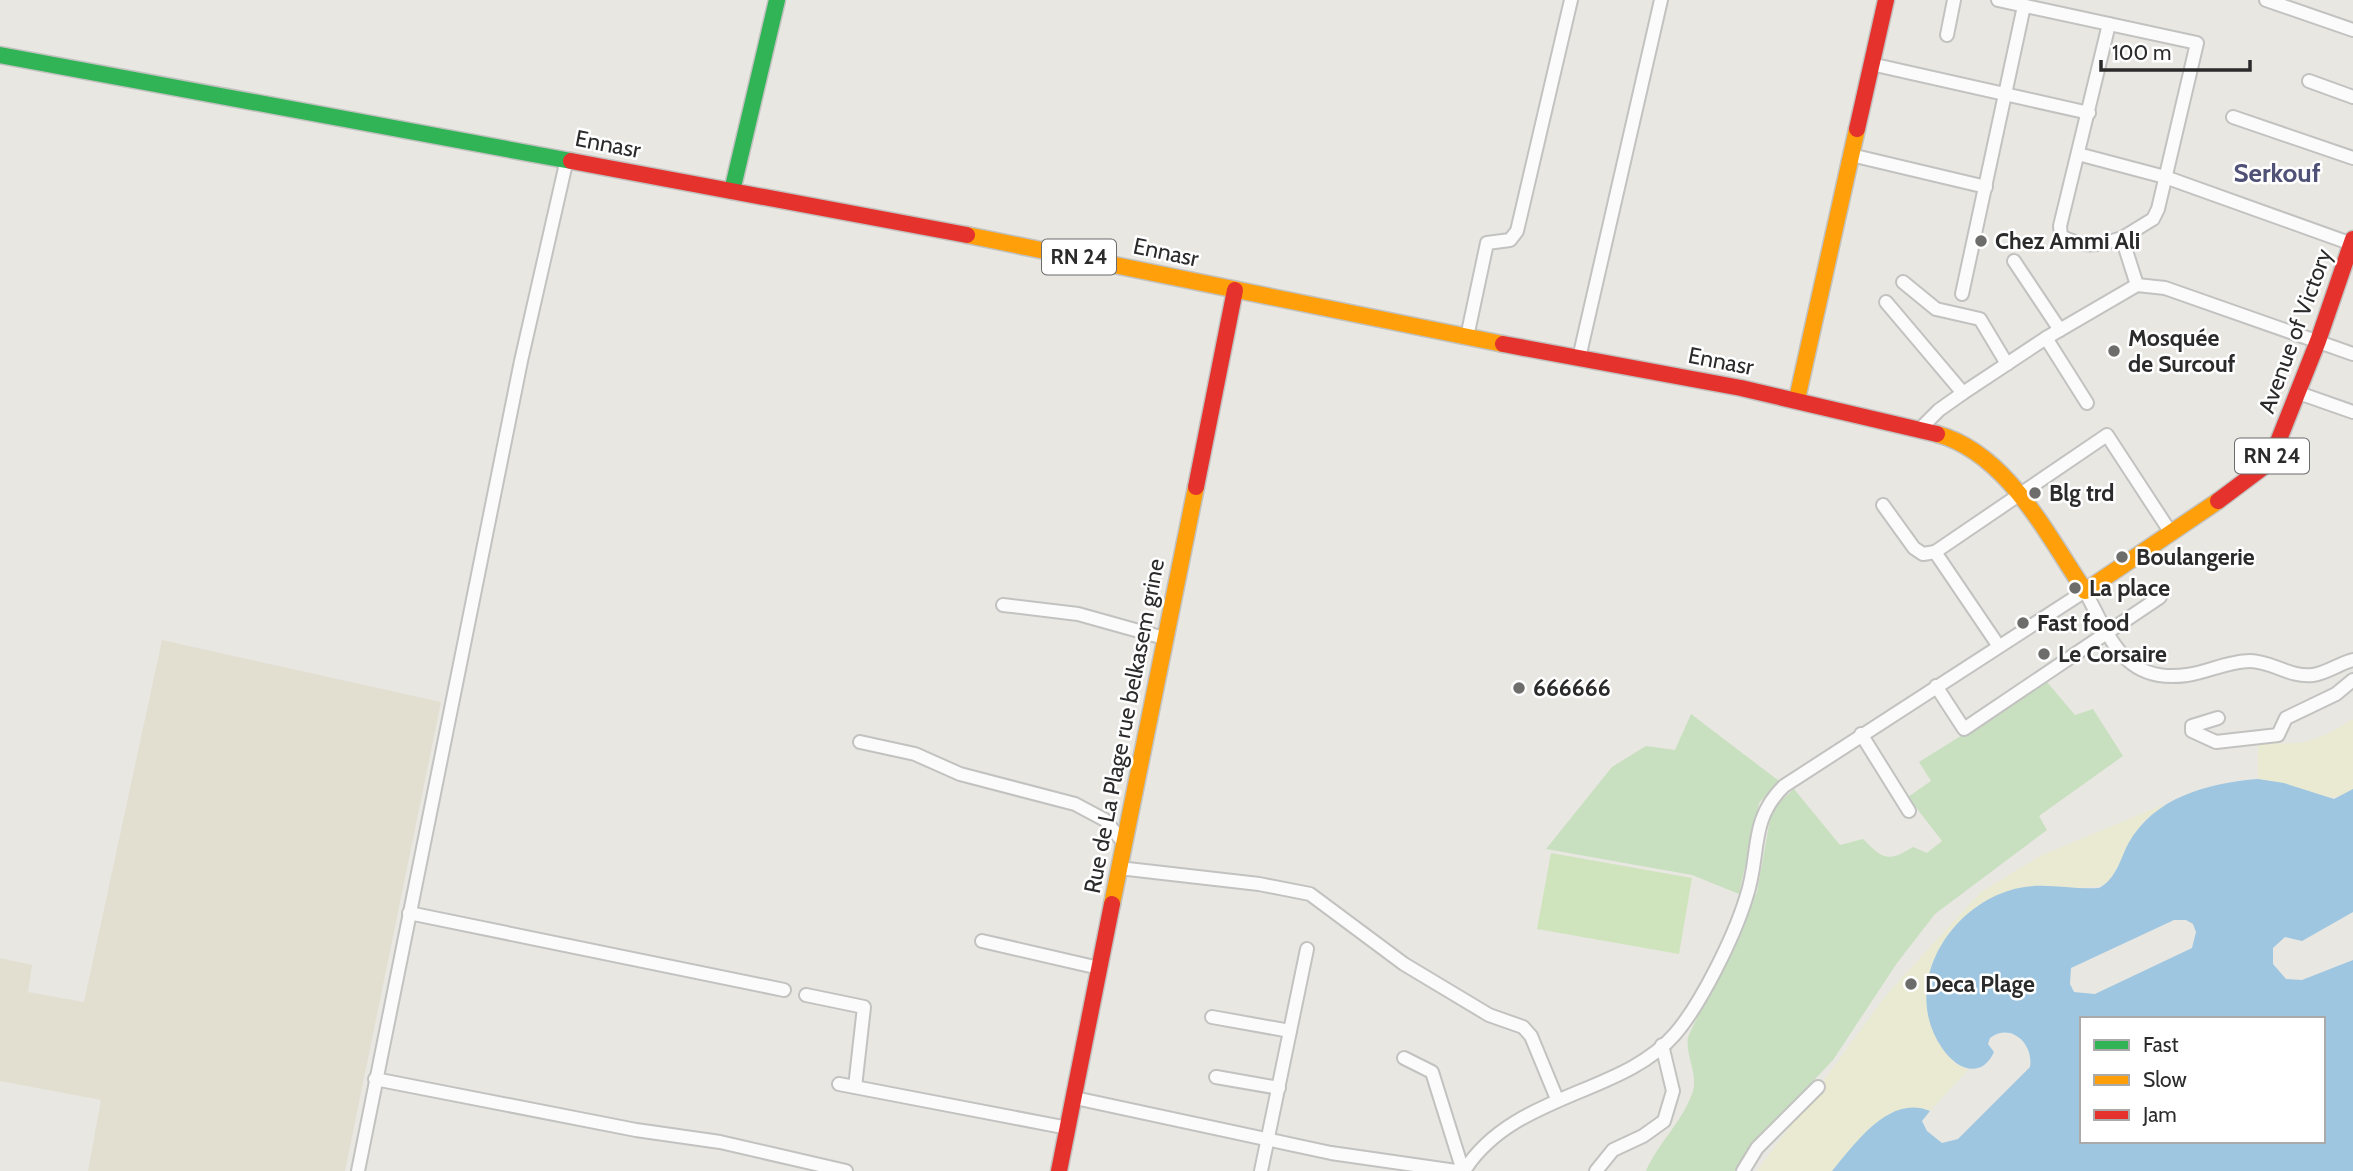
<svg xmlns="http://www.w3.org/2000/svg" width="2353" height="1171" viewBox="0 0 2353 1171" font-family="Cabin,sans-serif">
	<rect width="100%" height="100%" fill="#e8e7e2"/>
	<polygon fill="#e2dfd1" points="162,640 441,702 345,1171 88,1171 101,1100 0,1081 0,958 32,965 28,992 84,1002"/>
	<g fill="#c8e0bf">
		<path d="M 2047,682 L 2075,715 L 2093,709 L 2123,756 L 2039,816 L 2047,830 L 1935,914 L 1897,963 L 1833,1060 L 1768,1129 L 1740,1171 L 1646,1171 C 1658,1143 1684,1120 1693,1091 C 1698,1074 1685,1054 1688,1037 L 1757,892 L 1771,814 L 1777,804 L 1794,789 L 1840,845 L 1863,839 C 1883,859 1887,863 1913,847 L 1927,853 L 1942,841 L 1908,797 L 1931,781 L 1919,762 Z"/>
		<polygon points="1691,714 1779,781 1759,803 1739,894 1692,875 1546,849 1612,767 1646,746 1675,750"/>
	</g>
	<g fill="#eaead3">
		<path d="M 2353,719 L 2353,789 C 2327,811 2289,782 2258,779 L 2258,742 C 2304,746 2314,743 2353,719 Z"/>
		<path d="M 2165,804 L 2143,822 L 2108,883 C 2091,892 2044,885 2019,888 L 1954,1063 L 1968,1070 L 1930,1111 L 1923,1108 L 1871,1127 L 1832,1171 L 1757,1171 L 1887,994 L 1981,892 L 2040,856 Z"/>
	</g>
	<polygon fill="#cfe4bd" points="1551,853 1692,878 1679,954 1537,929"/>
	<path fill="#9ec6e1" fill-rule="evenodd" d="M 2258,779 L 2284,783 L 2334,799 L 2353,789 L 2353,1171 L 1832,1171 C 1855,1144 1889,1094 1930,1111 L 1922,1121 L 1927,1131 L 1942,1143 L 1958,1139 L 2030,1067 C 2034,1044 2011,1022 1990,1038 L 1988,1044 L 1994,1052 C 1981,1080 1956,1069 1942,1048 C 1899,985 1951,902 2019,888 C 2046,882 2072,890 2099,888 C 2116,879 2120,860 2128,844 C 2154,797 2208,783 2258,779 ZM 2082,1019 L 2323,1019 L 2323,1141 L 2082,1141 Z"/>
	<g fill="#e8e7e2">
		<polygon points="2353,912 2353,960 2302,980 2286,979 2273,964 2273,948 2285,937 2302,941"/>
		<polygon points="2174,920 2186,920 2193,924 2196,932 2192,948 2095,994 2074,992 2070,984 2071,968"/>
	</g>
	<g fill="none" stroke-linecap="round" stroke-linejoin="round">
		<g stroke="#c2c2c1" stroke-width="16">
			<g id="street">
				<polyline points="1998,0 2197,43 2158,209 2153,219 2122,238 2137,285"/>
				<polyline points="2266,0 2353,30"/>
				<path d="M 2109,24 L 2060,226 L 2061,236 C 2083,248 2098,246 2122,238"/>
				<polyline points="1947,35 1954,0"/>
				<polyline points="1871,64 2089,113"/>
				<polyline points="2309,81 2353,97"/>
				<polyline points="2233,117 2353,158"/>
				<polyline points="2078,154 2165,177 2352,244"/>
				<polyline points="1851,155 1986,187"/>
				<polyline points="2014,261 2060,330"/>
				<polyline points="1903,282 1936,309 1980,319 2007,364"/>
				<polyline points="1962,294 2024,6"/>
				<polyline points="1886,302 1963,393"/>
				<polyline points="1467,337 1487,243 1510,240 1517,231 1571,0"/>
				<polyline points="2046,338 2087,403"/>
				<polyline points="1579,358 1661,0"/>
				<polyline points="2296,392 2353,412"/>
				<polyline points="1919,430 1939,410 1963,393 2046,338 2137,285 2165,288 2353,354"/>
				<polyline points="1883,505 1914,548 1923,554 1935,552"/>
				<polyline points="1003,605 1078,614 1164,638"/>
				<polyline points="1998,645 1935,552 2107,435 2171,533"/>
				<polyline points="1936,686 1964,729 2160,597"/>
				<polyline points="2218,718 2192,726 2192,731 2216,742 2278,735 2286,718 2336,694 2353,680"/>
				<polyline points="1861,734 1909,811"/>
				<polyline points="860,742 915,754 960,774 1075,804 1105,820 1123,842"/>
				<polyline points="1119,868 1259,884 1310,894 1404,964 1489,1015 1523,1027 1531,1036 1557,1099"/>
				<polyline points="409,913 784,990"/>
				<polyline points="982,941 1099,968"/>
				<polyline points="806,995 864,1007 855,1087"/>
				<polyline points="1212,1017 1290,1031"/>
				<polyline points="1404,1058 1432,1072 1463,1171"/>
				<polyline points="1216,1077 1279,1088"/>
				<polyline points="375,1079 636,1130 720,1142 846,1171"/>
				<polyline points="839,1084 1068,1128"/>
				<polyline points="1075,1098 1331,1153 1456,1171"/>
				<polyline points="358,1171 521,361 567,159"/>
				<polyline points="1261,1171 1307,949"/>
				<path d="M 1464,1171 C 1513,1093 1623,1095 1675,1034 C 1701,1004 1734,937 1746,898 C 1761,855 1748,821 1784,786 L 2085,591 C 2110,638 2124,684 2187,675 C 2208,672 2229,661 2250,661 C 2272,661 2290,678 2313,675 C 2327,673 2340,663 2353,660"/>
				<polyline points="1596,1171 1613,1150 1643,1136 1664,1121 1673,1091 1662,1045"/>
				<polyline points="1743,1171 1757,1148 1818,1087"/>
			</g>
		</g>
		<g stroke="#c2c2c1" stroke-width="19">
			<g id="fast">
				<polyline points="0,55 571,161"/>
				<polyline points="732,191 777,0"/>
			</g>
		</g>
		<g stroke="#c2c2c1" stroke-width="19">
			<g id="slow">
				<polyline points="967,235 1503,344"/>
				<polyline points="1797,399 1857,129"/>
				<path d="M 1937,434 C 2007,453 2047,535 2085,591 L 2218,501"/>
				<polyline points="1112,904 1196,487"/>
			</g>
		</g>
		<g stroke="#c2c2c1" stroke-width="19">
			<g id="jam">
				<polyline points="1857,129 1886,0"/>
				<polyline points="571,161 967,235"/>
				<polyline points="1503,344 1741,388 1937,434"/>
				<polyline points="1196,487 1235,290"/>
				<polyline points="2218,501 2270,462 2318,341 2353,239"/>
				<polyline points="1059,1171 1112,904"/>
			</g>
		</g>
		<use href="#street" stroke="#fcfbfb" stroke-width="12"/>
		<use href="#fast" stroke="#30b455" stroke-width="16"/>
		<use href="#slow" stroke="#ff9f0a" stroke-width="16"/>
		<use href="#jam" stroke="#e5322d" stroke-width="16"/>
	</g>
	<g fill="#6d6d6b" stroke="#fff" stroke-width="2.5">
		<circle cx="1981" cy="241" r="7"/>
		<circle cx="2114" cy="351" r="7"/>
		<circle cx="2035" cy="493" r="7"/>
		<circle cx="2122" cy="557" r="7"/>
		<circle cx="2075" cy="588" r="7"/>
		<circle cx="2023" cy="623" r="7"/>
		<circle cx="2044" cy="654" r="7"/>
		<circle cx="1519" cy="688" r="7"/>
		<circle cx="1911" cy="984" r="7"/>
	</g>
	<g text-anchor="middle" stroke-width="5" stroke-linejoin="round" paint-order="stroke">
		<g fill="#fff" stroke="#6b6b6b" stroke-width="2">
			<rect x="1042" y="239.5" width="74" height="35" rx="5"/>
			<rect x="2235" y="438.5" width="74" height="35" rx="5"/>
		</g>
		<g font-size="21" font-weight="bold" fill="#2b2b2b">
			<text x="1079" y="264">RN 24</text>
			<text x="2272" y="463">RN 24</text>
		</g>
		<g font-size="23" fill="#2b2b2b" stroke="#fff">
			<text transform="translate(608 144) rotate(11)" y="8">Ennasr</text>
			<text transform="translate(1166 252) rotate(12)" y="8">Ennasr</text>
			<text transform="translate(2295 331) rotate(-70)" y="8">Avenue of Victory</text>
			<text transform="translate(1721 361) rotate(11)" y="8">Ennasr</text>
			<text transform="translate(1124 726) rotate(-79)" y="8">Rue de La Plage rue belkasem grine</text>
		</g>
		<g font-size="23" font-weight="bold" fill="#2b2b2b" stroke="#fff" text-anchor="start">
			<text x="1995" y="249">Chez Ammi Ali</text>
			<text x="2128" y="346">Mosquée<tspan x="2128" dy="26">de Surcouf</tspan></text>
			<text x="2049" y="501">Blg trd</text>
			<text x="2136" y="565">Boulangerie</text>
			<text x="2089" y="596">La place</text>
			<text x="2037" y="631">Fast food</text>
			<text x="2058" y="662">Le Corsaire</text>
			<text x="1533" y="696">666666</text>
			<text x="1925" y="992">Deca Plage</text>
		</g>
		<g font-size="26" font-weight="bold" fill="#505177" stroke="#fff">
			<text x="2277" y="182">Serkouf</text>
		</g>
	</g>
	<rect x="2080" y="1017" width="245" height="126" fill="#ffffff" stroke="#aaaaaa" stroke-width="2"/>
	<rect x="2094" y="1040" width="35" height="10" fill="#30b455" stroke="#aaaaaa" stroke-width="2"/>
	<text x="2143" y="1052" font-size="21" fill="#2b2b2b">Fast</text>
	<rect x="2094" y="1075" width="35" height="10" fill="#ff9f0a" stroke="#aaaaaa" stroke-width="2"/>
	<text x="2143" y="1087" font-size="21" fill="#2b2b2b">Slow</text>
	<rect x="2094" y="1110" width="35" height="10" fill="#e5322d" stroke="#aaaaaa" stroke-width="2"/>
	<text x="2143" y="1122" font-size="21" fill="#2b2b2b">Jam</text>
	<path d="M2101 60v10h149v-10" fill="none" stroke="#2b2b2b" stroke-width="3.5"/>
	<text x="2112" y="60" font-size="21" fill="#2b2b2b" stroke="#ffffff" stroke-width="5" paint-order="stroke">100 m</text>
</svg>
